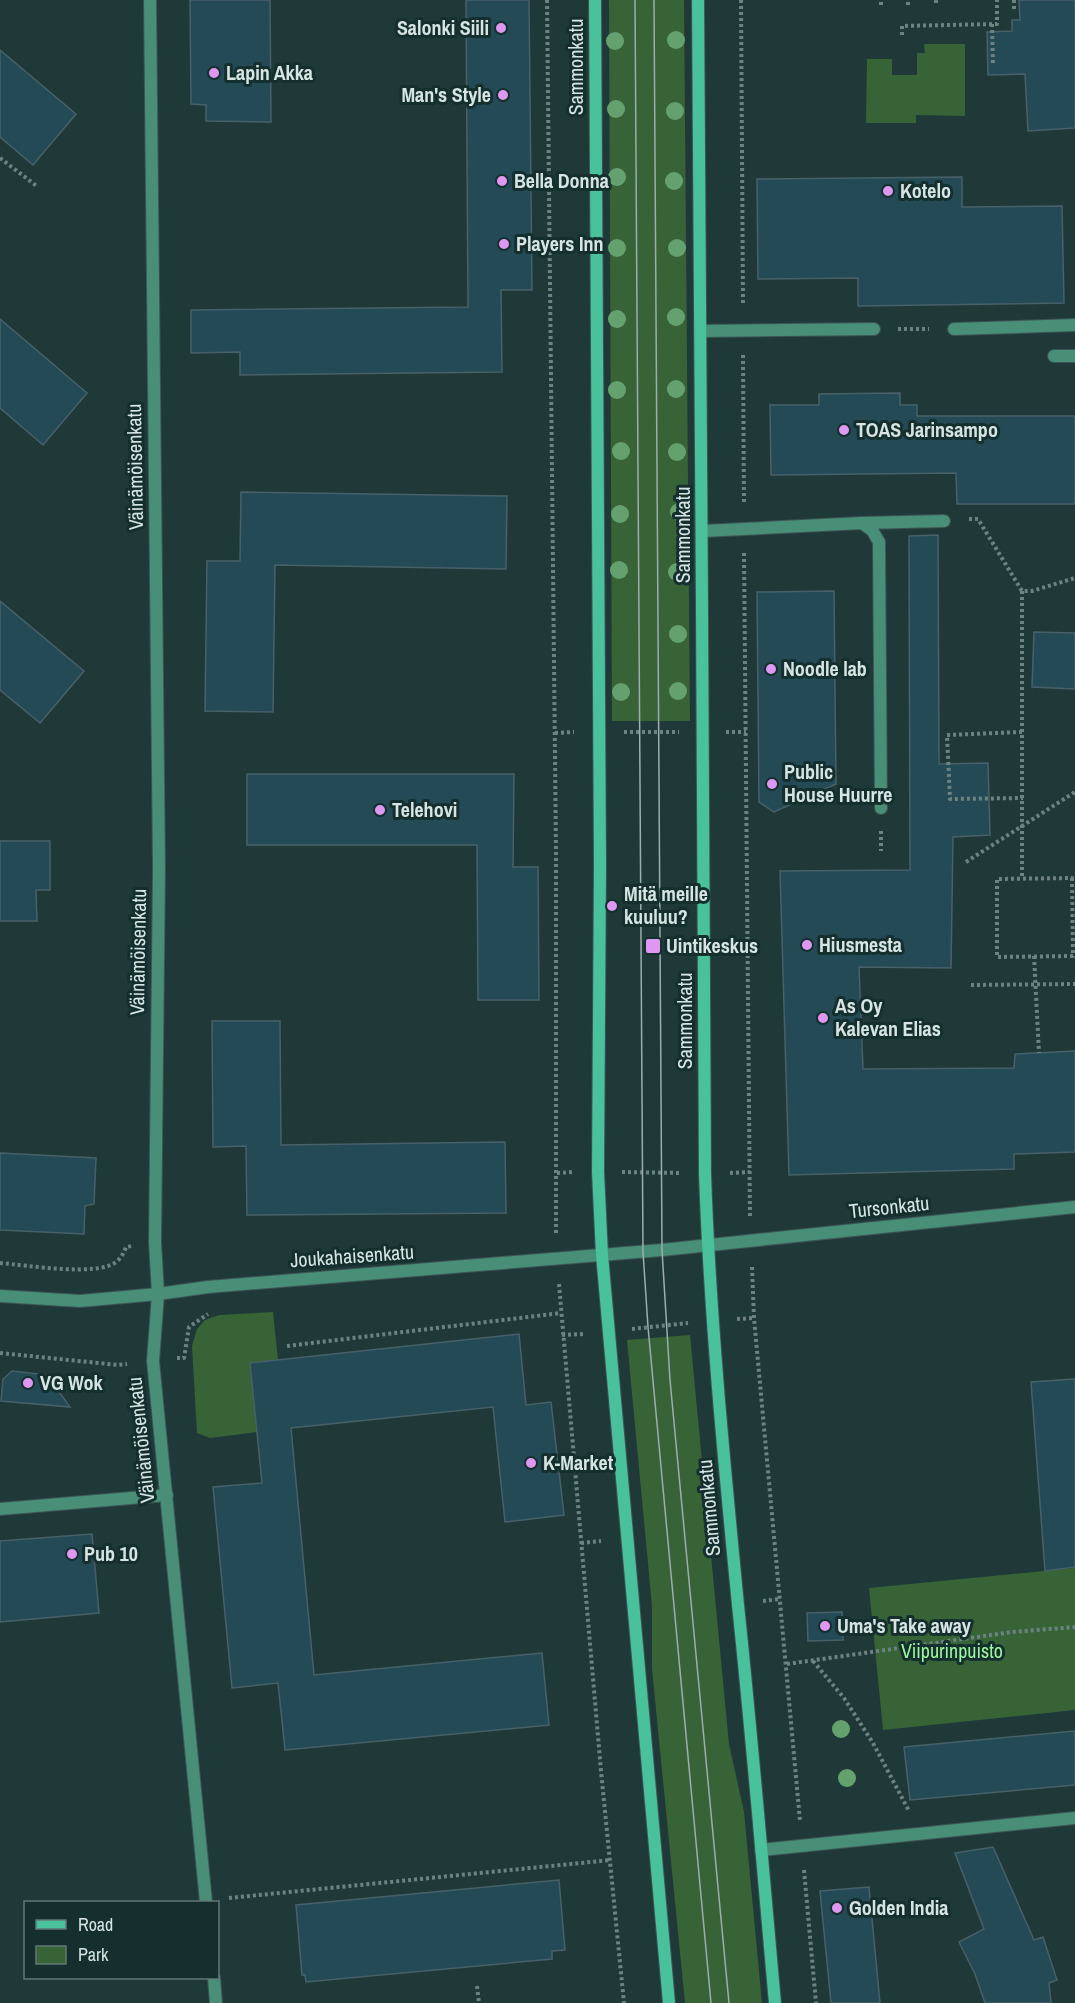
<svg xmlns="http://www.w3.org/2000/svg" width="1075" height="2003" viewBox="0 0 1075 2003" font-family="'Archivo Narrow',sans-serif">
	<rect width="100%" height="100%" fill="#1f3939"/>
	<g fill="#376336">
		<polygon points="609,0 684,0 690,721 612,721"/>
		<polygon points="924,44 965,44 965,116 916,115 916,123 866,123 867,59 892,59 892,75 917,75 917,53 925,53"/>
		<polygon points="273,1312 278,1360 250,1363 257,1432 210,1438 197,1433 192,1346 197,1329 205,1320 219,1315"/>
		<polygon points="690,1335 729,1744 744,1812 762,2003 685,2003 652,1669 652,1606 627,1340"/>
		<polygon points="1075,1568 1075,1710 883,1730 869,1588"/>
	</g>
	<g fill="#234a55" stroke="#486169" stroke-width="1.5">
		<polygon points="190,0 270,0 271,122 206,121 206,105 191,104"/>
		<polygon points="466,0 529,0 532,290 501,290 502,372 240,375 240,352 191,353 191,310 468,307"/>
		<polygon points="1019,0 1075,0 1075,128 1028,131 1025,74 988,75 987,32 1012,31 1012,20 1020,20"/>
		<polygon points="0,50 76,114 33,165 0,137"/>
		<polygon points="962,177 962,207 1062,206 1064,303 858,306 858,278 758,279 757,179"/>
		<polygon points="0,319 87,393 43,445 0,408"/>
		<polygon points="900,393 900,405 917,405 917,416 1075,416 1075,504 957,504 956,473 771,475 770,405 819,405 819,394"/>
		<polygon points="241,492 507,496 506,569 275,565 273,712 205,711 207,561 240,561"/>
		<polygon points="938,535 939,764 988,763 990,835 953,837 951,968 859,967 863,1069 1014,1068 1015,1054 1075,1051 1075,1152 1014,1154 1014,1169 789,1175 780,871 910,870 909,536"/>
		<polygon points="834,591 836,784 774,812 759,802 757,592"/>
		<polygon points="0,601 84,671 40,723 0,690"/>
		<polygon points="1034,632 1075,633 1075,689 1032,687"/>
		<polygon points="247,774 514,774 513,867 538,867 539,1000 478,1000 477,845 247,845"/>
		<polygon points="0,841 50,841 50,890 36,890 37,921 0,921"/>
		<polygon points="212,1021 280,1021 281,1145 505,1142 506,1213 247,1215 246,1146 213,1147"/>
		<polygon points="0,1153 96,1158 94,1204 85,1206 84,1234 0,1230"/>
		<polygon points="519,1334 526,1405 551,1402 564,1515 505,1522 493,1407 291,1428 314,1675 542,1653 549,1725 285,1750 278,1683 232,1688 213,1487 262,1483 250,1363"/>
		<polygon points="12,1371 47,1375 70,1407 1,1401 3,1379"/>
		<polygon points="1075,1379 1075,1567 1045,1571 1031,1382"/>
		<polygon points="92,1534 99,1613 0,1622 0,1541"/>
		<polygon points="842,1612 843,1640 808,1641 807,1613"/>
		<polygon points="1075,1731 1075,1785 910,1800 904,1747"/>
		<polygon points="993,1847 1034,1940 1043,1937 1057,1980 1049,1983 1051,2003 985,2003 975,1974 959,1942 984,1929 955,1853"/>
		<polygon points="559,1880 565,1950 552,1951 552,1959 306,1982 305,1975 302,1975 296,1905"/>
		<polygon points="869,1887 880,2003 831,2003 820,1891"/>
	</g>
	<g fill="none" stroke-linecap="round" stroke-linejoin="round">
		<g stroke="#3c5554" stroke-width="14">
			<g id="lane">
				<polyline points="954,329 1075,325"/>
				<polyline points="701,331 874,329"/>
				<polyline points="1054,356 1075,356"/>
				<polyline points="862,523 944,521"/>
				<polyline points="703,531 862,523 872,530 879,542 881,808"/>
				<polyline points="0,1509 167,1495"/>
				<polyline points="761,1850 1075,1818"/>
			</g>
		</g>
		<g stroke="#3c5554" stroke-width="14">
			<g id="street">
				<polyline points="150,0 159,868 155,1242 158,1294 153,1361 206,1902"/>
				<polyline points="0,1296 80,1301 158,1294 208,1287 662,1250 1075,1207"/>
				<polyline points="214,1978 216,2003"/>
			</g>
		</g>
		<g stroke="#3c5554" stroke-width="14">
			<g id="secondary">
				<polyline points="595,0 600,865 598,1172 602,1255 669,2003"/>
				<path d="M 698,0 C 702,391 702,783 705,1174 C 710,1318 724,1461 738,1605 C 752,1737 763,1870 775,2003"/>
			</g>
		</g>
		<g stroke="#6d8382" stroke-width="4" stroke-dasharray="3 3" stroke-linecap="butt">
			<polyline points="547,0 556,851 556,1234"/>
			<polyline points="741,0 743,305"/>
			<polyline points="936,0 936,4"/>
			<polyline points="1014,0 1014,10"/>
			<polyline points="881,5 881,0"/>
			<polyline points="908,5 908,0"/>
			<polyline points="992,24 993,66"/>
			<polyline points="902,35 902,26 997,24 997,0"/>
			<polyline points="0,158 38,187"/>
			<polyline points="898,329 929,329"/>
			<polyline points="743,355 744,503"/>
			<polyline points="969,519 978,519 1022,591 1032,591 1075,578"/>
			<polyline points="744,553 750,1217"/>
			<polyline points="1022,591 1022,879"/>
			<polyline points="624,732 679,732"/>
			<polyline points="726,732 746,732"/>
			<polyline points="1022,732 947,735 950,799 1023,798"/>
			<polyline points="555,733 574,732"/>
			<polyline points="881,831 881,851"/>
			<polyline points="966,862 1075,792"/>
			<polygon points="1072,878 1073,956 997,957 997,879"/>
			<polyline points="1034,956 1039,1053"/>
			<polyline points="971,985 1075,984"/>
			<polyline points="622,1172 681,1173"/>
			<polyline points="557,1173 573,1172"/>
			<polyline points="730,1173 750,1172"/>
			<path d="M 0,1263 C 26,1265 97,1277 116,1262 C 121,1258 124,1253 126,1247 L 132,1246"/>
			<polyline points="752,1267 754,1318 800,1821"/>
			<polyline points="559,1284 601,1771 624,2003"/>
			<polyline points="737,1319 754,1318"/>
			<polyline points="632,1329 688,1323"/>
			<polyline points="562,1335 583,1334"/>
			<polyline points="287,1346 561,1313"/>
			<polyline points="0,1353 118,1365 127,1364"/>
			<polyline points="177,1358 184,1358 189,1327 208,1314"/>
			<polyline points="581,1543 601,1541"/>
			<polyline points="763,1601 780,1599"/>
			<polyline points="813,1661 844,1698 873,1743 909,1811"/>
			<polyline points="787,1664 1012,1632 1075,1627"/>
			<polyline points="804,1870 816,2003"/>
			<polyline points="229,1898 611,1860"/>
			<polyline points="477,1986 479,2003"/>
		</g>
		<use href="#lane" stroke="#498e76" stroke-width="12"/>
		<use href="#street" stroke="#498e76" stroke-width="12"/>
		<use href="#secondary" stroke="#49c19a" stroke-width="12"/>
		<g stroke="#9caeae" stroke-width="1.5">
			<polyline points="635,0 643,1252 648,1327 711,2003"/>
			<polyline points="654,0 662,1250 670,1380 729,2003"/>
		</g>
	</g>
	<g fill="#65a16f">
		<circle cx="676" cy="40" r="9"/>
		<circle cx="615" cy="41" r="9"/>
		<circle cx="616" cy="109" r="9"/>
		<circle cx="675" cy="111" r="9"/>
		<circle cx="617" cy="177" r="9"/>
		<circle cx="674" cy="181" r="9"/>
		<circle cx="617" cy="248" r="9"/>
		<circle cx="677" cy="248" r="9"/>
		<circle cx="676" cy="317" r="9"/>
		<circle cx="617" cy="319" r="9"/>
		<circle cx="676" cy="389" r="9"/>
		<circle cx="617" cy="390" r="9"/>
		<circle cx="621" cy="451" r="9"/>
		<circle cx="677" cy="452" r="9"/>
		<circle cx="679" cy="512" r="9"/>
		<circle cx="620" cy="514" r="9"/>
		<circle cx="619" cy="570" r="9"/>
		<circle cx="677" cy="572" r="9"/>
		<circle cx="678" cy="634" r="9"/>
		<circle cx="678" cy="691" r="9"/>
		<circle cx="621" cy="692" r="9"/>
		<circle cx="841" cy="1729" r="9"/>
		<circle cx="847" cy="1778" r="9"/>
	</g>
	<g fill="#df98f1" stroke="#142f2e" stroke-width="2">
		<circle cx="501" cy="28" r="6"/>
		<circle cx="214" cy="73" r="6"/>
		<circle cx="503" cy="95" r="6"/>
		<circle cx="502" cy="181" r="6"/>
		<circle cx="888" cy="191" r="6"/>
		<circle cx="504" cy="244" r="6"/>
		<circle cx="844" cy="430" r="6"/>
		<circle cx="771" cy="669" r="6"/>
		<circle cx="772" cy="784" r="6"/>
		<circle cx="380" cy="810" r="6"/>
		<circle cx="612" cy="906" r="6"/>
		<circle cx="807" cy="945" r="6"/>
		<rect x="645" y="938" width="16" height="16" rx="3"/>
		<circle cx="823" cy="1018" r="6"/>
		<circle cx="28" cy="1383" r="6"/>
		<circle cx="531" cy="1463" r="6"/>
		<circle cx="72" cy="1554" r="6"/>
		<circle cx="825" cy="1626" r="6"/>
		<circle cx="837" cy="1908" r="6"/>
	</g>
	<g text-anchor="middle" stroke-width="6" stroke-linejoin="round" paint-order="stroke">
		<g font-size="20" font-weight="bold" fill="#d6e5e4" stroke="#142f2e" text-anchor="start">
			<text x="489" y="35" text-anchor="end">Salonki Siili</text>
			<text x="226" y="80">Lapin Akka</text>
			<text x="491" y="102" text-anchor="end">Man's Style</text>
			<text x="514" y="188">Bella Donna</text>
			<text x="900" y="198">Kotelo</text>
			<text x="516" y="251">Players Inn</text>
			<text x="856" y="437">TOAS Jarinsampo</text>
			<text x="783" y="676">Noodle lab</text>
			<text x="784" y="779">Public<tspan x="784" dy="23">House Huurre</tspan></text>
			<text x="392" y="817">Telehovi</text>
			<text x="624" y="901">Mitä meille<tspan x="624" dy="23">kuuluu?</tspan></text>
			<text x="819" y="952">Hiusmesta</text>
			<text x="666" y="953">Uintikeskus</text>
			<text x="835" y="1013">As Oy<tspan x="835" dy="23">Kalevan Elias</tspan></text>
			<text x="40" y="1390">VG Wok</text>
			<text x="543" y="1470">K-Market</text>
			<text x="84" y="1561">Pub 10</text>
			<text x="837" y="1633">Uma's Take away</text>
			<text x="849" y="1915">Golden India</text>
		</g>
		<g font-size="20" fill="#d6e5e4" stroke="#142f2e">
			<text transform="translate(576 67) rotate(-90)" y="7">Sammonkatu</text>
			<text transform="translate(135 467) rotate(-91)" y="7">Väinämöisenkatu</text>
			<text transform="translate(683 535) rotate(-90)" y="7">Sammonkatu</text>
			<text transform="translate(138 952) rotate(-89)" y="7">Väinämöisenkatu</text>
			<text transform="translate(685 1021) rotate(-90)" y="7">Sammonkatu</text>
			<text transform="translate(889 1207) rotate(-6)" y="7">Tursonkatu</text>
			<text transform="translate(352 1256) rotate(-4)" y="7">Joukahaisenkatu</text>
			<text transform="translate(141 1440) rotate(-96)" y="7">Väinämöisenkatu</text>
			<text transform="translate(709 1508) rotate(-95)" y="7">Sammonkatu</text>
		</g>
		<g font-size="20" fill="#9ef69b" stroke="#142f2e">
			<text x="952" y="1658">Viipurinpuisto</text>
		</g>
	</g>
	<rect x="24" y="1901" width="195" height="78" fill="#142f2e" stroke="#627877" stroke-width="1.5"/>
	<rect x="36" y="1920" width="30" height="9" fill="#49c19a" stroke="#627877" stroke-width="1.5"/>
	<text x="78" y="1931" font-size="18" fill="#d6e5e4">Road</text>
	<rect x="36" y="1946" width="30" height="18" fill="#376336" stroke="#627877" stroke-width="1.5"/>
	<text x="78" y="1961" font-size="18" fill="#d6e5e4">Park</text>
</svg>
